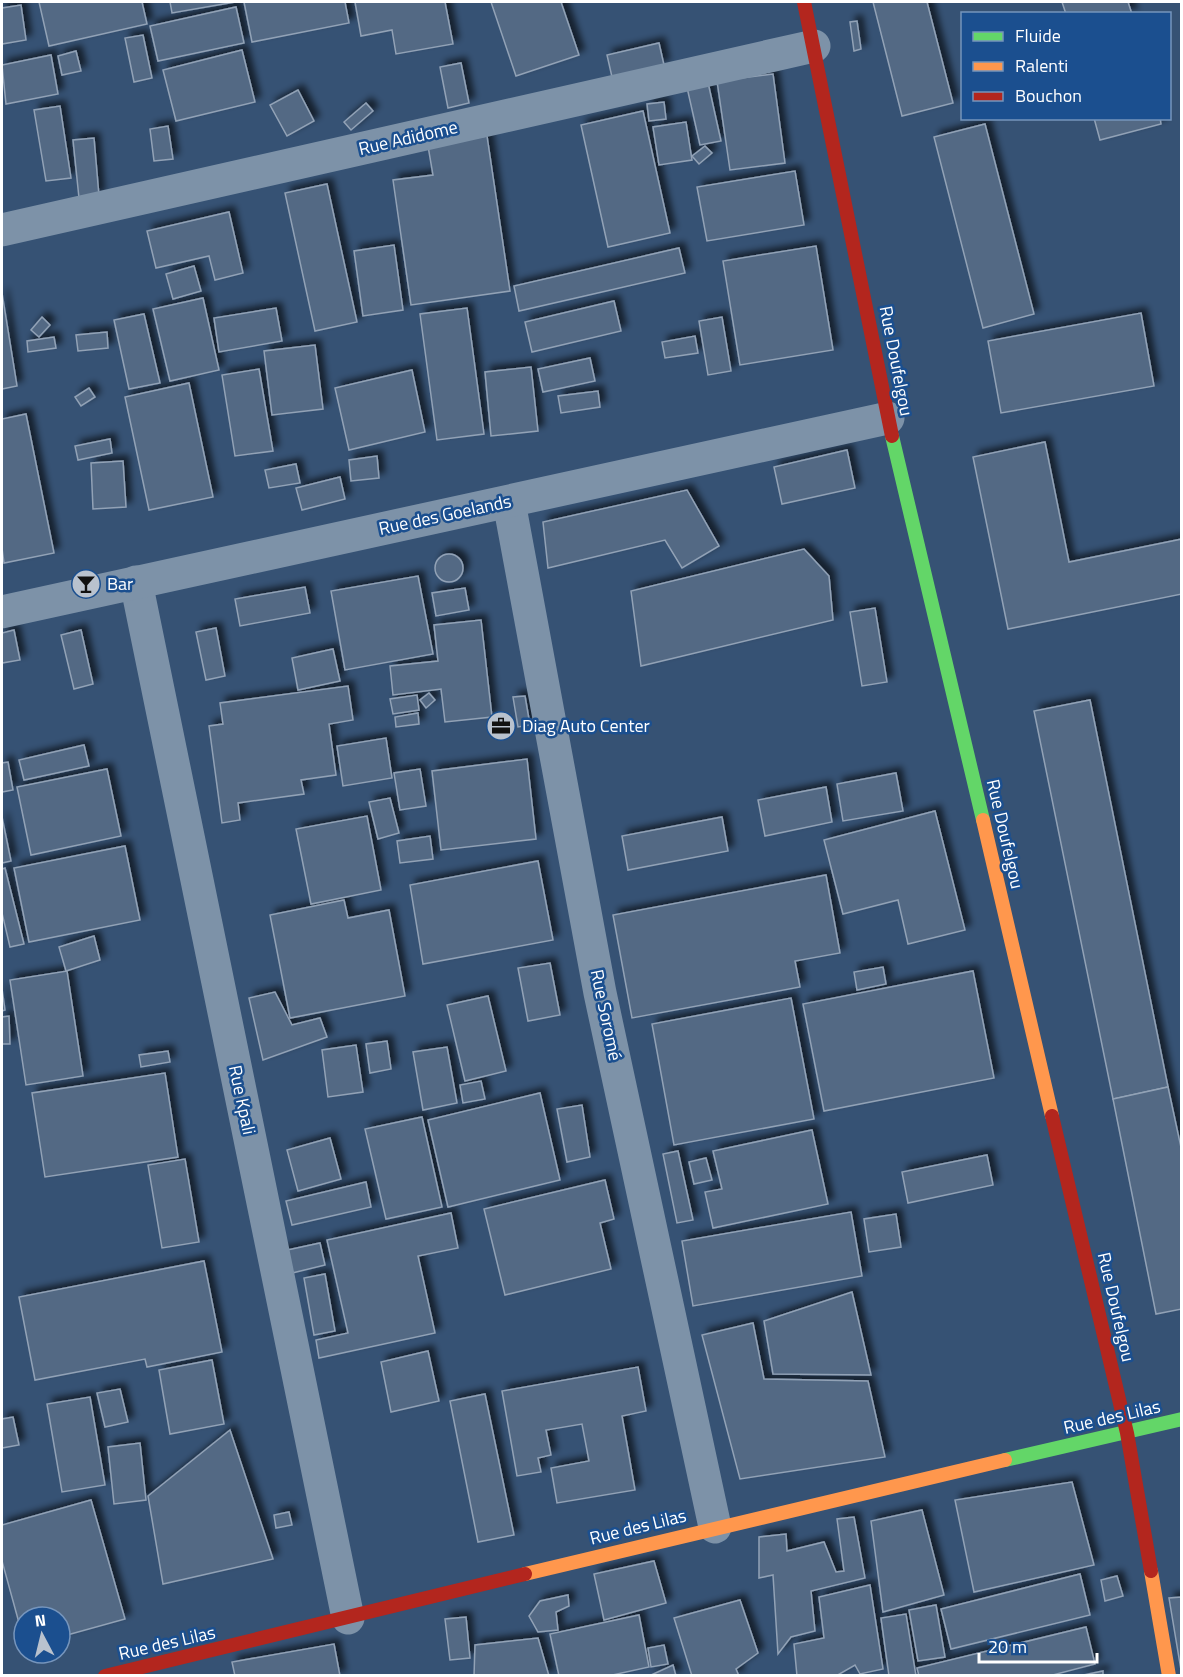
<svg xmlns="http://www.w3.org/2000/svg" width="1183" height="1677" viewBox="0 0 1183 1677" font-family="'Titillium Web',sans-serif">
	<defs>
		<filter id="shadow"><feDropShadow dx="5.5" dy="-5.5" stdDeviation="3" flood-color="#0009"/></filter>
	</defs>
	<rect width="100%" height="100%" fill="#365274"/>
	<g fill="#526984" stroke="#92a2b6" stroke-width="1.5" filter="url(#shadow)">
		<polygon points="39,2 142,2 147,24 49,46"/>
		<polygon points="170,2 235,2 172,13"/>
		<polygon points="244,2 345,2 349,23 252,42"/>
		<polygon points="355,2 445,2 453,44 396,54 392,30 361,36"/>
		<polygon points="491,2 561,2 579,55 516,76"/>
		<polygon points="873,2 927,2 953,103 902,116"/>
		<polygon points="1062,2 1128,2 1132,14 1066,14"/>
		<polygon points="21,5 26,40 2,44 2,8"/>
		<polygon points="236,7 244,43 158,61 150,26"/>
		<polygon points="857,21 861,49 854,51 850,22"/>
		<polygon points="143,35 152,78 134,82 125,38"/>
		<polygon points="659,43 664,65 612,77 607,55"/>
		<polygon points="242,50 255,102 176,121 163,70"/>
		<polygon points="76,51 81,71 62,75 58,56"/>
		<polygon points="51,55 58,94 6,104 2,65"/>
		<polygon points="461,63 469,103 448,108 440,67"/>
		<polygon points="773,74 785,163 730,170 717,81"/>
		<polygon points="707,78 721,141 700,145 686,83"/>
		<polygon points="298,90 314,121 287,136 270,105"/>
		<polygon points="664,102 666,119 649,121 647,104"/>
		<polygon points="366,103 373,111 351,130 344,122"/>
		<polygon points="60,106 71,178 46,181 34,110"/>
		<polygon points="643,111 670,233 608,247 581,125"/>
		<polygon points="1094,118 1160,118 1161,124 1100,140"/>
		<polygon points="686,122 692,160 659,165 653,127"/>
		<polygon points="985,124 1034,314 983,328 934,137"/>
		<polygon points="168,126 173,159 154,161 150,129"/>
		<polygon points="487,136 510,291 411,305 393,180 433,175 428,146"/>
		<polygon points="94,138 99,196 79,198 73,140"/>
		<polygon points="705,146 712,153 699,164 692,156"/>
		<polygon points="795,171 804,225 707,241 697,187"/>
		<polygon points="327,184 357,322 315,331 285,193"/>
		<polygon points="229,212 243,273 215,280 209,256 156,268 147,231"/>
		<polygon points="394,245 403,310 363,316 354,251"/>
		<polygon points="816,246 833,350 740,365 723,261"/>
		<polygon points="679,248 685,273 519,311 514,286"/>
		<polygon points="194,266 201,291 173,299 166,274"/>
		<polygon points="2,293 17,386 2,389"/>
		<polygon points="203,298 219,370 170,381 153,309"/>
		<polygon points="614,301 621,331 532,352 525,322"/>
		<polygon points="276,308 282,341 219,352 214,318"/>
		<polygon points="467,308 484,434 437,440 420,314"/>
		<polygon points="1141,313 1154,386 1001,413 988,341"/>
		<polygon points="144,314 160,383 129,389 114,320"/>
		<polygon points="42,317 50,325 39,337 31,330"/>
		<polygon points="722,317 731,371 708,375 699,321"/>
		<polygon points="107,332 108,348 78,351 76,335"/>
		<polygon points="695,336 698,353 665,358 662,342"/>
		<polygon points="54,337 56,348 28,352 27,341"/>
		<polygon points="315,345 323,409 272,415 264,351"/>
		<polygon points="590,358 595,381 543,392 538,369"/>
		<polygon points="531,367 538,431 491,436 485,372"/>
		<polygon points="259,369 273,451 235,456 222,375"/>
		<polygon points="412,370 425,432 349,450 335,388"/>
		<polygon points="189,383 213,497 149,510 125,397"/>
		<polygon points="89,388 95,397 81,406 75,397"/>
		<polygon points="598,391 600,407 561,413 558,396"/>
		<polygon points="26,414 54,553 4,563 2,548 2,419"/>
		<polygon points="110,439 112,453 78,460 75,446"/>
		<polygon points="1045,442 1069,562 1182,539 1182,594 1008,629 973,457"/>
		<polygon points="847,450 855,488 782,504 774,467"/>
		<polygon points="377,456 379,478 351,481 349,460"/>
		<polygon points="123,461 126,507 93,509 91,463"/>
		<polygon points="296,464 300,483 269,488 265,470"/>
		<polygon points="340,477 345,499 302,510 296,488"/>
		<polygon points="687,490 719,546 682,568 665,540 548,568 543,522"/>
		<polygon points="804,549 829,576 833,620 641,666 631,591"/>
		<circle cx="449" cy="568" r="14"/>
		<polygon points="418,576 433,654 345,670 331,591"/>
		<polygon points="305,587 310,613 240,626 235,599"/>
		<polygon points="465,588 469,610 436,616 432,593"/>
		<polygon points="875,608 887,682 862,686 850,612"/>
		<polygon points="481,620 492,717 445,722 441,689 393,695 390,666 438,661 434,625"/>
		<polygon points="216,628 225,676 206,680 196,632"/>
		<polygon points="14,630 20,660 2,663 2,633"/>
		<polygon points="81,630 93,684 74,689 61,635"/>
		<polygon points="333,649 340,681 298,690 292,658"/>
		<polygon points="348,686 353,720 329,724 336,775 301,780 304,794 238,803 240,820 222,823 209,726 223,724 220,703"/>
		<polygon points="429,693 435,700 426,708 420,700"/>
		<polygon points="417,695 419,710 393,714 390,699"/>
		<polygon points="525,696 530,725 518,727 513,697"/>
		<polygon points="1090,700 1168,1087 1113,1099 1034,711"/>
		<polygon points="418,713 419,724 396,727 395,717"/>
		<polygon points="386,738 392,778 343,786 337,746"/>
		<polygon points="84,745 89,766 24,780 19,760"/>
		<polygon points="527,759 536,839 441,850 432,771"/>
		<polygon points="8,762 13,790 2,792 2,763"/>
		<polygon points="107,769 121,836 31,855 17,787"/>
		<polygon points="420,769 426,806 400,810 394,773"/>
		<polygon points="896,773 903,811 843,821 837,784"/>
		<polygon points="826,787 832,822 765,836 758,800"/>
		<polygon points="390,798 399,833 378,839 369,802"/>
		<polygon points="935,811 965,930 908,944 898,900 843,914 824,840"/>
		<polygon points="367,816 381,890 311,904 296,829"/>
		<polygon points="2,817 11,861 2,863"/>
		<polygon points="722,817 728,851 628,870 622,836"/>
		<polygon points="430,836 433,859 400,863 397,841"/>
		<polygon points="125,846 140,920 29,942 14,868"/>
		<polygon points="538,861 553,940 423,964 410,885"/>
		<polygon points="5,868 24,944 10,947 2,913 2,869"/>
		<polygon points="826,875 840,953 795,961 800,987 632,1018 613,915"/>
		<polygon points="344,900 348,918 389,910 405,996 290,1018 270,915"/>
		<polygon points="94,936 100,960 66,971 59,947"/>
		<polygon points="550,963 560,1015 528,1021 518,968"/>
		<polygon points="883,967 886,984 857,990 854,972"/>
		<polygon points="67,971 83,1076 26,1085 10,980"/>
		<polygon points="973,971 994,1078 824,1111 803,1004"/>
		<polygon points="2,989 5,1010 2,1011"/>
		<polygon points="275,992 292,1025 320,1018 327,1037 263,1060 249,998"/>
		<polygon points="488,996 506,1071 465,1081 447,1005"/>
		<polygon points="791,998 814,1119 674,1145 652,1024"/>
		<polygon points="9,1016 10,1044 2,1044 2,1017"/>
		<polygon points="387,1041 391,1069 370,1073 366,1044"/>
		<polygon points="356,1045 363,1092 328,1097 322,1050"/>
		<polygon points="447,1047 457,1103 423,1110 413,1052"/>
		<polygon points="168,1051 170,1062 141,1067 139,1055"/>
		<polygon points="165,1073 178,1157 45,1177 32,1093"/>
		<polygon points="481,1081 485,1099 463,1103 460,1085"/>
		<polygon points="1168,1087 1182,1152 1182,1309 1156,1314 1113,1099"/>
		<polygon points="540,1093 560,1180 448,1207 428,1120"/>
		<polygon points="582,1105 590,1157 567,1162 557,1109"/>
		<polygon points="422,1117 442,1207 386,1219 365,1129"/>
		<polygon points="812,1130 828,1204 713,1228 705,1192 722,1189 713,1151"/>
		<polygon points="330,1138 341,1179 298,1191 287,1150"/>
		<polygon points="678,1151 693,1220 677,1223 663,1154"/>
		<polygon points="987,1155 993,1185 908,1203 902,1172"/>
		<polygon points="706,1158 712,1180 694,1184 689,1162"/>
		<polygon points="185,1159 199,1242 162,1248 148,1165"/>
		<polygon points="605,1180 614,1219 600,1223 611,1269 505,1295 484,1209"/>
		<polygon points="366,1182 371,1207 292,1225 286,1201"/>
		<polygon points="851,1212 862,1276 693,1306 682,1241"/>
		<polygon points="451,1213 458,1248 418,1256 435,1333 319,1358 316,1340 348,1333 327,1240"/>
		<polygon points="896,1214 901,1247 869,1252 864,1219"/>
		<polygon points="320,1243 325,1265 284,1275 278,1252"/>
		<polygon points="204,1261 222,1352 147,1367 145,1359 35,1380 19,1297"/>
		<polygon points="325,1274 335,1331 314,1335 304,1278"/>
		<polygon points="852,1292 871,1375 773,1374 764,1321"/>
		<polygon points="753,1323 764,1379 868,1381 885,1457 740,1479 702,1335"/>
		<polygon points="428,1351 439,1401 391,1412 381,1362"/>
		<polygon points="212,1360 224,1424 170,1434 159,1370"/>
		<polygon points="638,1367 646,1411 622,1416 635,1490 557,1503 551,1468 589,1461 582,1424 546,1430 551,1455 538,1458 541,1472 517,1476 502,1391"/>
		<polygon points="120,1389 128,1422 105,1427 97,1393"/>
		<polygon points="485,1394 514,1535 478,1542 450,1401"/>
		<polygon points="90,1397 105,1485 62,1492 47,1404"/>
		<polygon points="13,1417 19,1445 2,1448 2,1419"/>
		<polygon points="230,1430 273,1559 163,1584 148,1496"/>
		<polygon points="140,1443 146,1500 114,1504 108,1447"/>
		<polygon points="1072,1482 1094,1565 974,1592 955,1500"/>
		<polygon points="91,1500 125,1619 60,1637 60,1617 24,1617 24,1641 2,1561 2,1525"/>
		<polygon points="922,1510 944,1595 883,1612 871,1521"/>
		<polygon points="289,1512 292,1525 276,1528 274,1515"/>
		<polygon points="854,1517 865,1578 811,1591 815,1631 791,1637 778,1654 773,1575 759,1578 759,1537 786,1534 787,1551 824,1542 836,1572 844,1571 837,1519"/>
		<polygon points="654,1561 666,1603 604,1620 594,1574"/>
		<polygon points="1080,1574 1090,1615 951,1649 941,1609"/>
		<polygon points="1117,1576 1123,1596 1105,1601 1101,1580"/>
		<polygon points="870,1585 883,1669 860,1674 855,1665 836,1676 797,1676 794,1644 824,1638 819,1597"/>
		<polygon points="568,1595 569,1606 556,1612 558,1630 538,1632 529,1616 540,1601"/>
		<polygon points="1182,1597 1182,1676 1169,1598"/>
		<polygon points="740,1600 758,1653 736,1669 739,1676 692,1676 674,1618"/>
		<polygon points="936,1605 945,1657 918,1661 909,1610"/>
		<polygon points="906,1614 916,1676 889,1676 881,1618"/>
		<polygon points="639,1615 649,1667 608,1676 559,1676 550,1634"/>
		<polygon points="466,1617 470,1658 450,1660 445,1619"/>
		<polygon points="1086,1627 1095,1664 1049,1676 919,1676 917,1668"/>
		<polygon points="538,1638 549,1676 474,1676 475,1645"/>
		<polygon points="334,1644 340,1676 235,1676 232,1662"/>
		<polygon points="664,1645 668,1664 651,1667 648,1648"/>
		<polygon points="673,1665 676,1676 649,1676"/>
		<polygon points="1103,1671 1103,1676 1079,1676"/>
	</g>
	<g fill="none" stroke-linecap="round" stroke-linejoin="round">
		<g stroke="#7d92a8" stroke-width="33">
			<polyline points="2,230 814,46"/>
			<polyline points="509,502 600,993 715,1527"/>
			<polyline points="136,582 348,1618"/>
			<polyline points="2,612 888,418"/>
		</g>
		<g stroke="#63d668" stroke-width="14">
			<polyline points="892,436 983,820"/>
			<polyline points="1005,1460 1182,1419"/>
		</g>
		<g stroke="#ff974d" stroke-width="14">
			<polyline points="983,820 1052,1116"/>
			<polyline points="1151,1571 1169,1676"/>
			<polyline points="525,1574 1005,1460"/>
		</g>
		<g stroke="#b3261e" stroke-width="14">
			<polyline points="804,2 892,436"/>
			<polyline points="1052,1116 1127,1433 1151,1571"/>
			<polyline points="105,1676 525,1574"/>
		</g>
	</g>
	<defs>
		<g id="bar-disc" transform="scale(1.5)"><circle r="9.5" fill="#b9c2ce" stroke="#1b4f8f"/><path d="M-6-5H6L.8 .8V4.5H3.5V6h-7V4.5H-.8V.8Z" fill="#111"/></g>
		<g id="office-disc" transform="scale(1.5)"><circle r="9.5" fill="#b9c2ce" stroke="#1b4f8f"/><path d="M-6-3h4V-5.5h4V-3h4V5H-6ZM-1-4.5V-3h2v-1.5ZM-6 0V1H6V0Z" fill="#111"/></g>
	</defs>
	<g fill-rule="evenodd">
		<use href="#bar-disc" x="86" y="584"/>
		<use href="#office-disc" x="501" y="726"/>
	</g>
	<g text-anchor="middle" stroke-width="5" stroke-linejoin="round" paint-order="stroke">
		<g font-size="18" fill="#fff" stroke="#1b4f8f">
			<text transform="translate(408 138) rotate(-13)" y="6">Rue Adidome</text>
			<text transform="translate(896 361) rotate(79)" y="6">Rue Doufelgou</text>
			<text transform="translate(445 515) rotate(-12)" y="6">Rue des Goelands</text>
			<text transform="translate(1005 834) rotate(77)" y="6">Rue Doufelgou</text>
			<text transform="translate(606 1015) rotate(78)" y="6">Rue Soromé</text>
			<text transform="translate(242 1100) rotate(78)" y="6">Rue Kpali</text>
			<text transform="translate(1116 1307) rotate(77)" y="6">Rue Doufelgou</text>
			<text transform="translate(1112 1417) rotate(-13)" y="6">Rue des Lilas</text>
			<text transform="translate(638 1527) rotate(-14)" y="6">Rue des Lilas</text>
			<text transform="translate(167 1643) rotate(-13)" y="6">Rue des Lilas</text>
		</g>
		<g font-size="18" fill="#fff" stroke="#1b4f8f" text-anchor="start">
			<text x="107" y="590">Bar</text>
			<text x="522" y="732">Diag Auto Center</text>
		</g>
	</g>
	<rect width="1183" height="1677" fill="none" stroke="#ffffff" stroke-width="6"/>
	<rect x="961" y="12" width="210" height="108" fill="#1b4f8f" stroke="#7695bc" stroke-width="1.5"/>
	<rect x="973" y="32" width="30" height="9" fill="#63d668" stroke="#7695bc" stroke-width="1.5"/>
	<text x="1015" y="42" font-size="18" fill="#ffffff">Fluide</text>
	<rect x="973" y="62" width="30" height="9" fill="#ff974d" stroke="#7695bc" stroke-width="1.5"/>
	<text x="1015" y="72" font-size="18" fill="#ffffff">Ralenti</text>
	<rect x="973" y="92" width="30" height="9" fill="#b3261e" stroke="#7695bc" stroke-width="1.5"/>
	<text x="1015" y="102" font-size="18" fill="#ffffff">Bouchon</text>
	<g transform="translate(42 1635) rotate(353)"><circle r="28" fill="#1b4f8f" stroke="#7695bc" stroke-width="1.5"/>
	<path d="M0-4.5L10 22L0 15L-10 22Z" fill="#b9c2ce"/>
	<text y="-9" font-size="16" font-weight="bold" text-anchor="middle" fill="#ffffff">N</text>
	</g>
	<path d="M979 1653v9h118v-9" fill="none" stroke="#ffffff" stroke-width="3"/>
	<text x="988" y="1653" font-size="18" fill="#ffffff" stroke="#1b4f8f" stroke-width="4.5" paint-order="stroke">20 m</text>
</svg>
